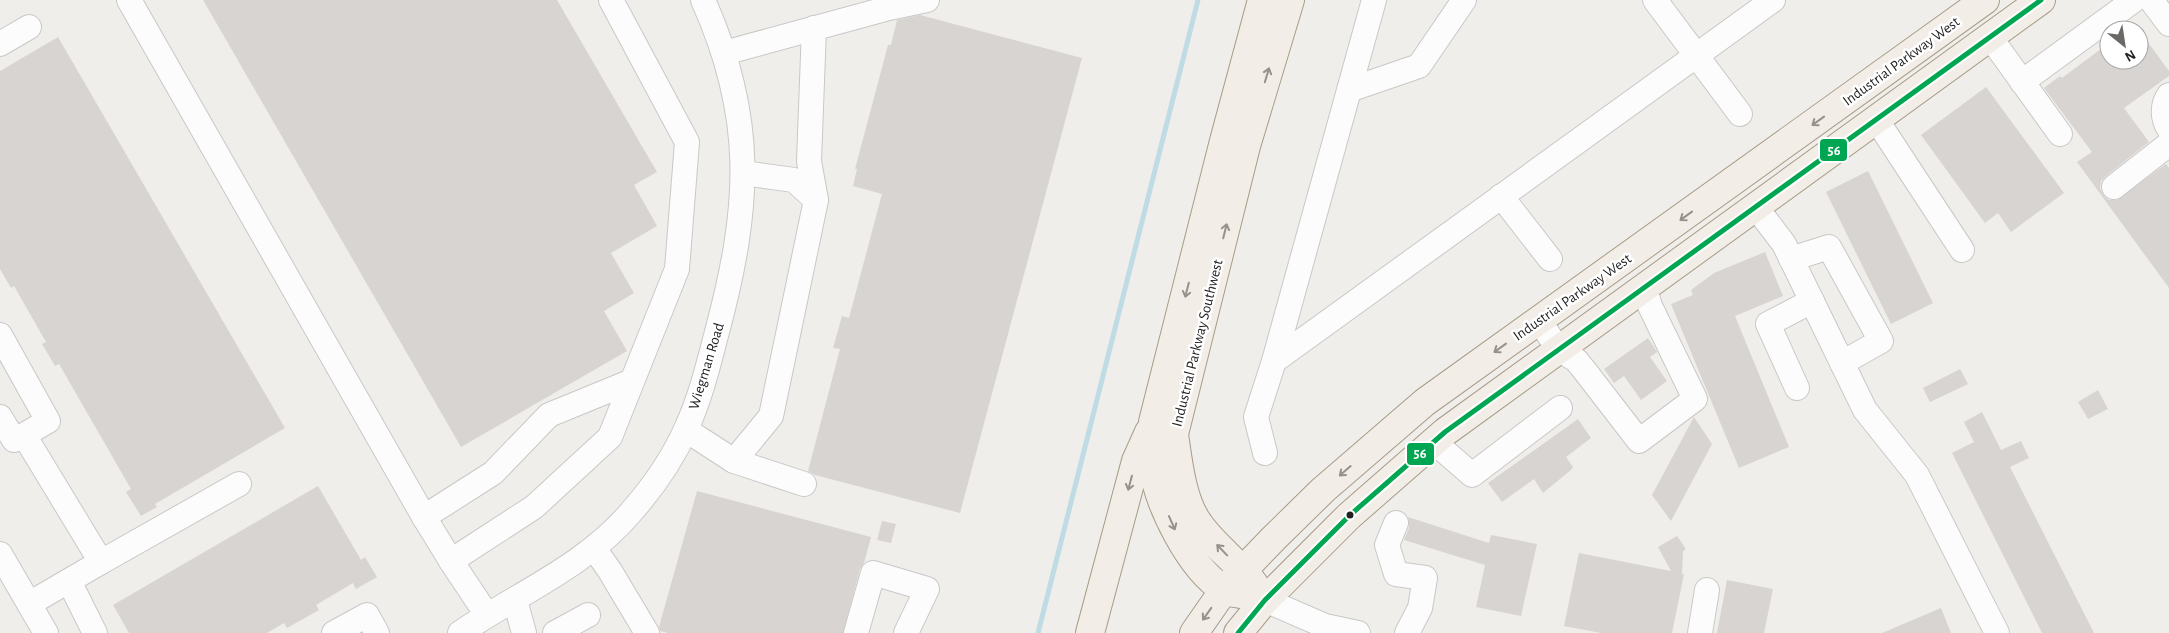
<svg xmlns="http://www.w3.org/2000/svg" width="2169" height="633" viewBox="0 0 2169 633" font-family="'Alegreya Sans',sans-serif">
	<rect width="100%" height="100%" fill="#f0eeeb"/>
	<g fill="none" stroke-linecap="round" stroke-linejoin="round">
		<polyline stroke="#bfdbe3" stroke-width="5" points="1038,633 1198,0"/>
	</g>
	<g fill="#d7d4d2">
		<polygon points="203,0 557,0 657,172 634,185 657,226 611,253 634,293 604,311 627,351 461,447"/>
		<polygon points="920,15 1082,58 960,513 815,475 808,471 840,349 833,348 842,316 849,318 882,194 853,186 857,169 855,169 888,45 891,45 897,20"/>
		<polygon points="2139,30 2169,71 2169,76 2124,108 2149,142 2106,176 2101,181 2100,188 2104,196 2109,200 2116,200 2166,164 2169,168 2169,288 2077,162 2092,152 2044,88 2060,76 2062,78 2109,43 2109,60 2139,60"/>
		<polygon points="58,37 285,428 155,504 157,507 141,516 126,492 131,489 59,364 55,366 42,344 46,342 14,286 11,288 0,269 0,71"/>
		<polygon points="1986,87 2064,193 2011,232 1998,213 1985,223 1921,135"/>
		<polygon points="1868,171 1933,303 1891,324 1826,192"/>
		<polygon points="1765,252 1783,296 1735,316 1789,447 1739,468 1671,304 1693,295 1691,290 1714,273"/>
		<polygon points="1648,338 1657,352 1650,357 1667,381 1641,400 1624,376 1614,383 1604,369"/>
		<polygon points="1960,369 1968,384 1930,402 1923,388"/>
		<polygon points="2098,390 2108,409 2088,419 2078,402"/>
		<polygon points="1982,412 2001,450 2021,441 2029,458 2010,467 2094,633 2042,633 1952,453 1974,442 1964,422"/>
		<polygon points="1694,417 1712,444 1671,521 1652,495"/>
		<polygon points="1578,419 1591,438 1566,457 1573,467 1572,469 1543,493 1534,479 1502,502 1488,483"/>
		<polygon points="318,486 361,560 365,557 377,577 356,589 353,583 316,605 319,610 287,628 284,623 267,633 129,633 113,605"/>
		<polygon points="697,491 871,537 864,563 860,569 843,633 668,633 660,631 659,627"/>
		<polygon points="1408,517 1489,543 1491,535 1537,544 1521,616 1476,607 1485,565 1404,540 1409,528"/>
		<polygon points="882,521 896,524 891,543 877,540"/>
		<polygon points="1677,536 1686,549 1683,551 1682,574 1684,574 1672,633 1601,633 1564,626 1579,553 1671,571 1658,547"/>
		<polygon points="1727,580 1773,589 1764,633 1717,633"/>
		<polygon points="1941,608 1951,633 1882,633"/>
	</g>
	<g fill="none" stroke-linecap="round" stroke-linejoin="round">
		<g stroke="#c9c8c7" stroke-width="26">
			<g id="minor">
				<polyline points="129,0 424,517"/>
				<polyline points="611,0 687,142 677,269 610,437 534,507 451,561 424,517 493,473 549,415 632,381"/>
				<polyline points="1655,0 1740,114"/>
				<polyline points="2151,0 2169,24"/>
				<polyline points="814,28 809,161 816,200"/>
				<polyline points="1990,37 2060,134"/>
				<polyline points="0,44 29,27"/>
				<polyline points="724,53 889,8 927,0"/>
				<polyline points="2022,82 2134,0"/>
				<polyline points="1349,90 1419,66 1464,0"/>
				<path d="M 2169,95 C 2162,105 2162,118 2169,129"/>
				<polyline points="1876,119 1962,250"/>
				<polyline points="2114,187 2169,144"/>
				<polyline points="1501,196 1550,259"/>
				<polyline points="1755,206 1784,244 1865,410 1917,475 1997,633"/>
				<polyline points="1791,259 1829,247 1881,341 1842,363"/>
				<polyline points="1539,320 1558,349 1576,360 1585,371 1639,441 1695,399 1650,306 1644,286"/>
				<polyline points="0,335 48,421 24,435 101,562 239,484"/>
				<polyline points="1274,361 1374,0"/>
				<polyline points="1797,388 1768,324 1812,301"/>
				<polyline points="0,417 14,440 24,435"/>
				<polyline points="686,430 734,461 804,484"/>
				<polyline points="1434,442 1472,475 1560,408"/>
				<polyline points="1265,453 1256,417 1274,361 1773,0"/>
				<polyline points="734,461 771,416 816,200 794,180 744,173"/>
				<polyline points="1396,523 1387,545 1396,574 1425,578 1420,608 1407,633"/>
				<polyline points="594,548 610,571 647,633"/>
				<polyline points="0,554 46,633"/>
				<polyline points="451,561 487,615"/>
				<polyline points="69,581 95,633"/>
				<polyline points="515,600 524,633"/>
				<polyline points="1265,600 1325,626 1358,633"/>
				<polyline points="29,604 101,562"/>
				<polyline points="334,633 367,615 377,633"/>
				<path d="M 460,633 C 517,594 586,566 632,511 C 653,487 673,458 686,429 C 701,397 709,362 718,328 C 750,207 756,118 703,0"/>
				<polyline points="555,633 588,615"/>
				<polyline points="856,633 873,573 927,589 906,633"/>
				<polyline points="1700,633 1707,590"/>
			</g>
		</g>
		<g stroke="#a79c86" stroke-width="30">
			<g id="major">
				<path d="M 1254,584 C 1238,562 1214,546 1199,524 C 1182,501 1178,462 1174,434 L 1246,146 L 1290,0"/>
				<path d="M 1241,594 C 1236,593 1228,593 1223,589 C 1190,568 1157,503 1153,464 C 1152,450 1153,436 1153,422 L 1224,141 L 1262,0"/>
				<polyline points="1090,633 1136,461 1149,432"/>
				<polyline points="1194,633 1224,590 1274,538 1323,490 1425,402 1985,0"/>
				<polyline points="1238,633 1265,600 1349,516 1445,432 2041,0"/>
			</g>
		</g>
		<use href="#minor" stroke="#fdfcfc" stroke-width="24"/>
		<use href="#major" stroke="#f3ede7" stroke-width="28"/>
		<g stroke="#fff" stroke-width="9">
			<polyline id="bus-1" points="1238,633 1265,600 1349,516 1445,432 2041,0"/>
		</g>
		<use href="#bus-1" stroke="#00a651" stroke-width="5"/>
	</g>
	<defs><path id="oneway-shaft" d="M-6 0H5M1.5-3L5.5 0L1.5 3" fill="none" stroke-width="1.6" stroke-linecap="round" stroke-linejoin="round" transform="scale(1.25)"/></defs>
	<g stroke="#95928e">
		<use href="#oneway-shaft" transform="translate(1267 75) rotate(-73)"/>
		<use href="#oneway-shaft" transform="translate(1818 121) rotate(144)"/>
		<use href="#oneway-shaft" transform="translate(1686 216) rotate(144)"/>
		<use href="#oneway-shaft" transform="translate(1225 231) rotate(-76)"/>
		<use href="#oneway-shaft" transform="translate(1187 290) rotate(104)"/>
		<use href="#oneway-shaft" transform="translate(1500 348) rotate(144)"/>
		<use href="#oneway-shaft" transform="translate(1345 471) rotate(139)"/>
		<use href="#oneway-shaft" transform="translate(1130 483) rotate(105)"/>
		<use href="#oneway-shaft" transform="translate(1172 523) rotate(66)"/>
		<use href="#oneway-shaft" transform="translate(1222 550) rotate(-134)"/>
		<use href="#oneway-shaft" transform="translate(1207 614) rotate(125)"/>
	</g>
	<circle fill="#222" stroke="#fff" stroke-width="2" cx="1350" cy="515" r="4.5"/>
	<g text-anchor="middle" stroke-width="5" stroke-linejoin="round" paint-order="stroke">
		<g font-size="15" fill="#222" stroke="#fff">
			<text transform="translate(1901 61) rotate(-36)" y="5">Industrial Parkway West</text>
			<text transform="translate(1572 297) rotate(-35)" y="5">Industrial Parkway West</text>
			<text transform="translate(1197 343) rotate(-76)" y="5">Industrial Parkway Southwest</text>
			<text transform="translate(706 366) rotate(-73)" y="5">Wiegman Road</text>
		</g>
	</g>
	<g stroke="#fff" stroke-width="2">
		<rect x="1819" y="138" width="29" height="24" rx="5" fill="#00a651"/>
		<rect x="1406" y="442" width="29" height="24" rx="5" fill="#00a651"/>
	</g>
	<g font-size="14" text-anchor="middle" font-weight="bold" fill="#fff">
		<text x="1834" y="155">56</text>
		<text x="1420" y="458">56</text>
	</g>
	<g transform="translate(2124 45) rotate(150)"><circle r="24" fill="#ffffff" stroke="#a7a7a7"/>
	<path d="M0-4L9 19L0 12L-9 19Z" fill="#6a6968"/>
	<text y="-8" font-size="14" font-weight="bold" text-anchor="middle" fill="#222222">N</text>
	</g>
</svg>
